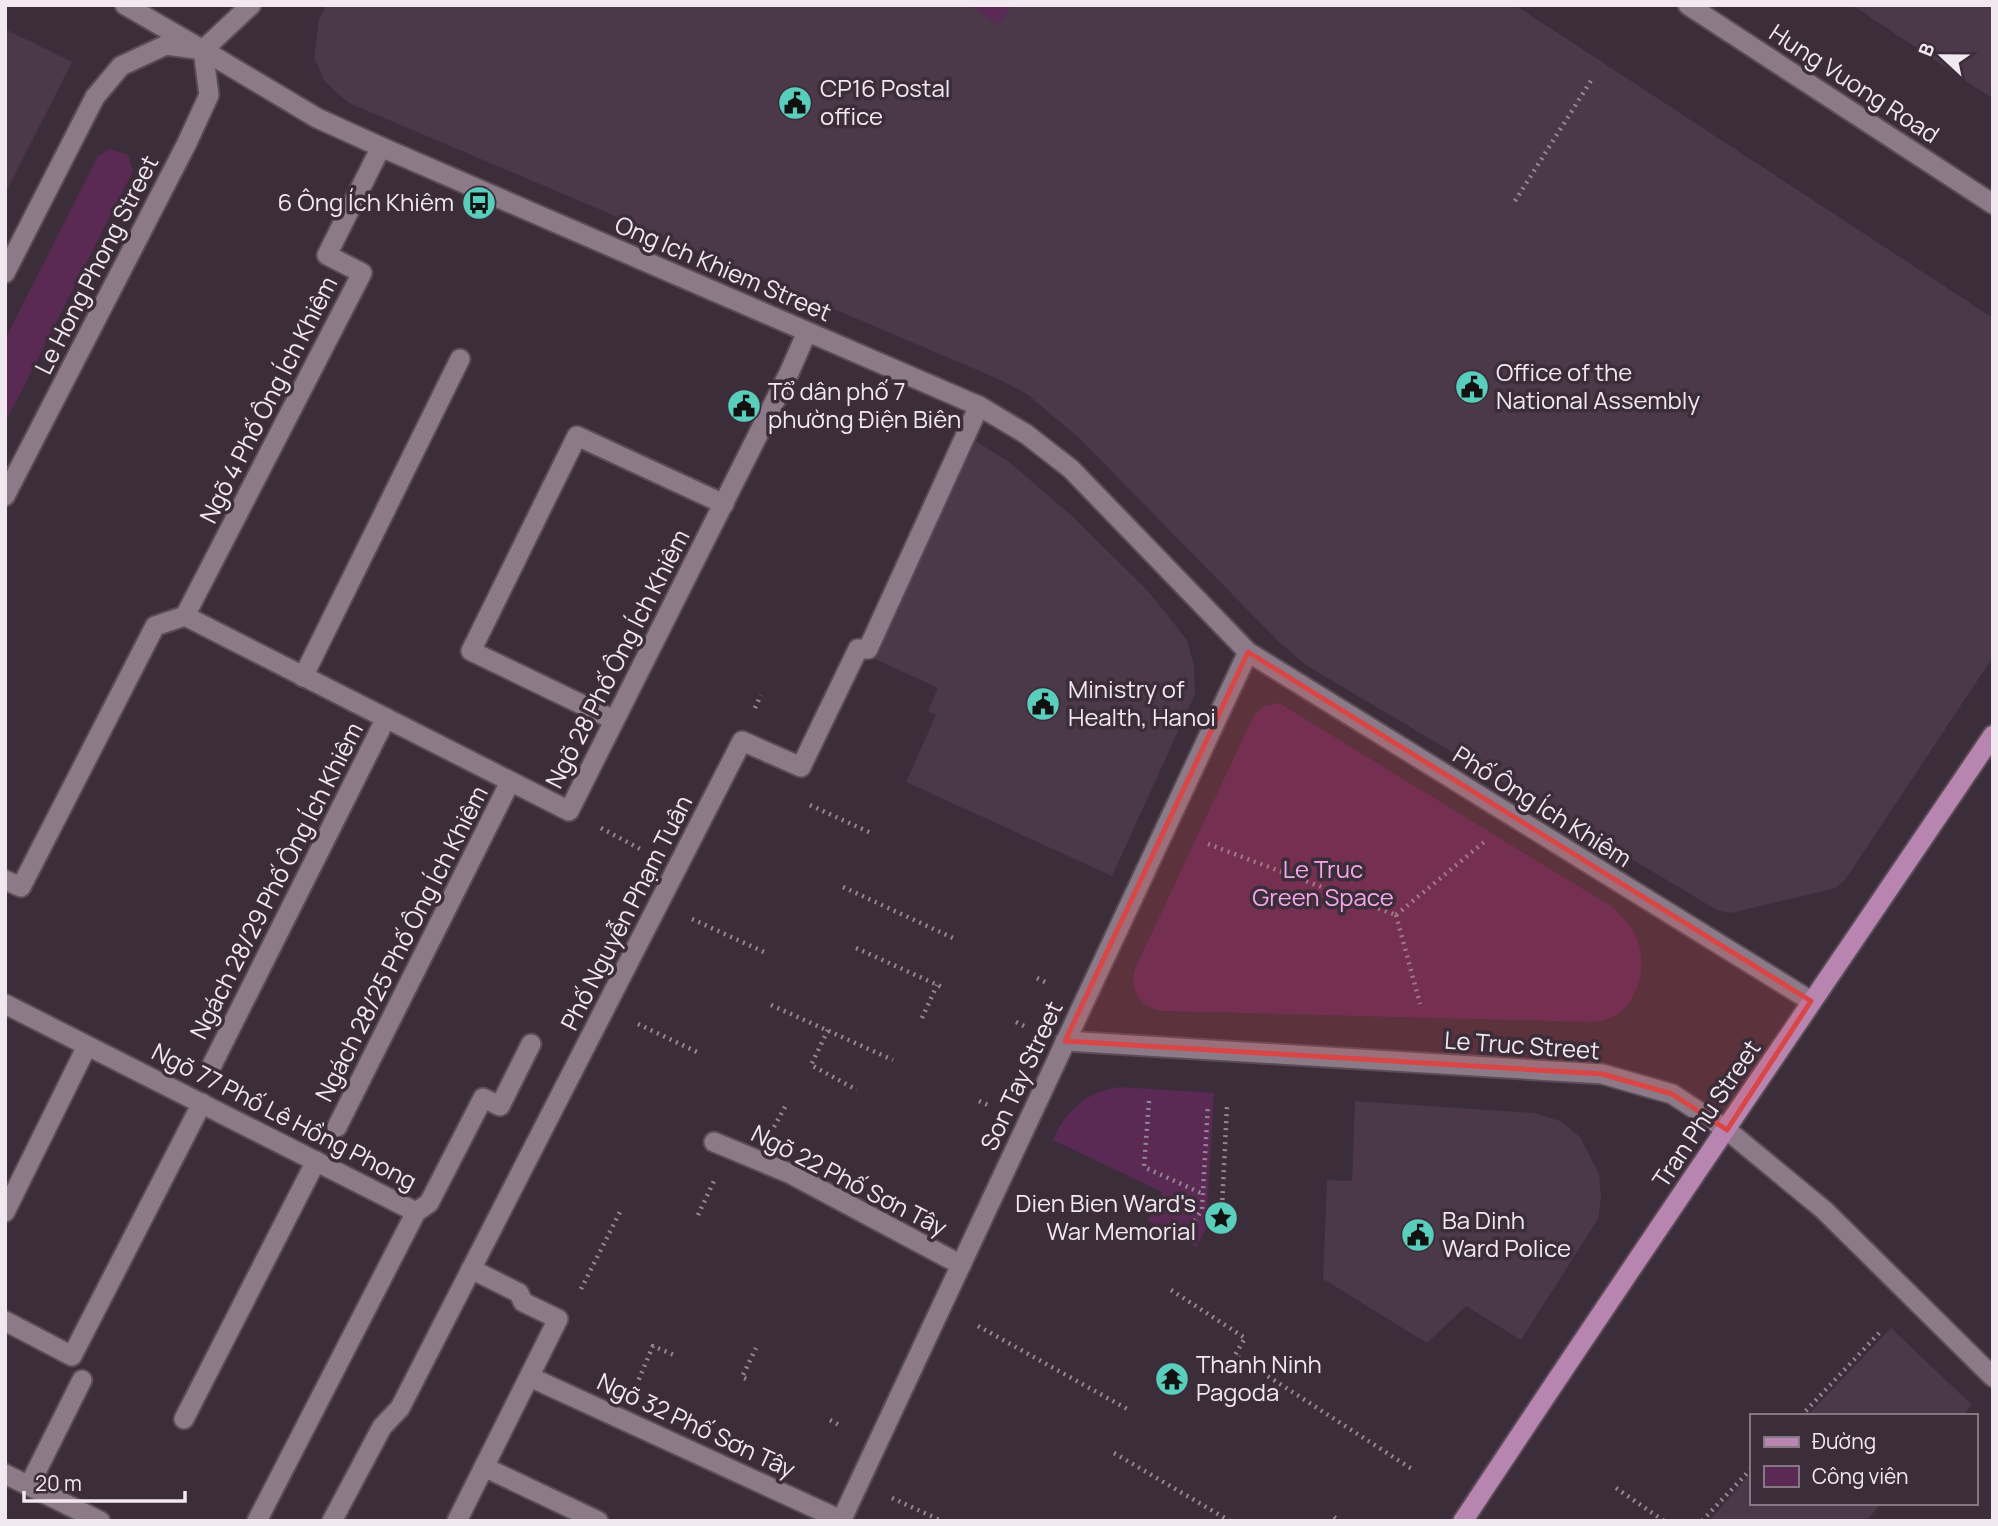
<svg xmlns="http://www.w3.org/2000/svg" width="1998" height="1526" viewBox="0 0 1998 1526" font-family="Manrope,sans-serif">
	<rect width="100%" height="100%" fill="#3c2d3a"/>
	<g fill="#4b3848">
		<polygon points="327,5 1515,5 1993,318 1993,657 1845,880 1835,888 1819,892 1731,913 1717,910 1306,665 1279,642 1078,437 1027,394 996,378 349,103 325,82 314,57 319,19"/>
		<polygon points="1852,5 1993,5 1993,99 1950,70"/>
		<polygon points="5,29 72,62 5,194"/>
		<polygon points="976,441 1009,462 1072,516 1148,591 1187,640 1194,666 1195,694 1112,876 906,782 936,715 928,711 938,688 873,658"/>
		<polygon points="1355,1101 1534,1113 1560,1121 1580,1137 1599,1174 1601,1197 1598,1219 1521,1340 1466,1306 1427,1343 1323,1279 1327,1180 1352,1181"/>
		<polygon points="1891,1328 1972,1405 1962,1416 1807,1416"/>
		<polygon points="1751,1473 1751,1503 1882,1503 1866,1521 1709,1521"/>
	</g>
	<g fill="#5a2a54">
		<polygon points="968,5 1012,5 999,25"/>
		<polygon points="110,149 128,155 133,171 5,423 5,340 98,156"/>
		<path d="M 1279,703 L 1614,908 C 1622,917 1632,927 1637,939 C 1648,966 1639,1003 1612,1017 C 1606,1021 1597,1021 1590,1022 L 1163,1011 C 1142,1008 1130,993 1134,971 L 1253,717 L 1264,706 Z"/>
		<path d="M 1120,1087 L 1214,1093 L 1206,1229 L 1196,1247 L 1148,1221 L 1162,1192 L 1053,1140 C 1066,1110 1087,1091 1120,1087 Z"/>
	</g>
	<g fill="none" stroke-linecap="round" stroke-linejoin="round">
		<g stroke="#594c57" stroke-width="23">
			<g id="service">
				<polyline points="185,616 569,811 789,373 807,332"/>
				<polyline points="185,616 362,273 327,255 381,147"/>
				<polyline points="303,677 460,359"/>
				<polyline points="614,720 471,651 577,436 724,504"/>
				<polyline points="5,880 21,887 155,626 185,616"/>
				<polyline points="5,1004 416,1212 429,1203 483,1098 500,1106 531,1044"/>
				<polyline points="212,1065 386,718"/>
				<polyline points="337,1127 510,782"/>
				<polyline points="714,1142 791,1174 961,1265"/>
				<polyline points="5,1212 87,1046"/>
				<polyline points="5,1321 72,1356 202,1103"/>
				<polyline points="530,1377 841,1520"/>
				<polyline points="184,1419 316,1161"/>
				<polyline points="484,1467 598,1521"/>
				<polyline points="5,1474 100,1521"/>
				<polyline points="29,1486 82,1380"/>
				<polyline points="257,1521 416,1212"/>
				<polyline points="332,1521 382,1427 400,1408 742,741 801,767 858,649 868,649 979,406"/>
				<polyline points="457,1521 558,1319 523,1302 519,1293 471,1269"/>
			</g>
		</g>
		<g stroke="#594c57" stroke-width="23">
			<polyline id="pedestrian" points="125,5 203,50"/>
		</g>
		<g stroke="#594c57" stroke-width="23">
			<g id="minor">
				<polyline points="203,50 317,118 381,147 979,406 1026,434 1071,469 1248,652 1811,1001"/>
				<polyline points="1065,1041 1602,1074 1672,1094 1727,1130"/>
				<polyline points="841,1521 1248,652"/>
			</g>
		</g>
		<g stroke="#594c57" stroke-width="23">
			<g id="tertiary">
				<polyline points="1688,5 1993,204"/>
				<polyline points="203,50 251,5"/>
				<polyline points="5,273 95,97 121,66 166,45 203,50"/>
				<polyline points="5,496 187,143 209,95 203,50"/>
				<polyline points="1727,1130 1824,1210 1993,1377"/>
			</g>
		</g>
		<g stroke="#594c57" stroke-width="23">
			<path id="primary" d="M 1463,1521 C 1637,1257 1816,997 1993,735"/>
		</g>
		<g stroke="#948792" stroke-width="4.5" stroke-dasharray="2 5" stroke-linecap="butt">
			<polyline points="1515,201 1592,79"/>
			<polyline points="755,708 761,695"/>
			<polyline points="810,805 871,833"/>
			<polyline points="601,828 642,850"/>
			<polyline points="1208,844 1396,915"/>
			<polyline points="843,887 953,938"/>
			<polyline points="1396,915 1484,842"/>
			<polyline points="1396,915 1420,1004"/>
			<polyline points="692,919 764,952"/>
			<polyline points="856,948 942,987"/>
			<polyline points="1037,978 1047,983"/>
			<polyline points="771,1005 893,1060"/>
			<polyline points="922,1018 937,985"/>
			<polyline points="1016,1022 1026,1027"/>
			<polyline points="638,1024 697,1052"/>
			<polyline points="828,1030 811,1065 857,1090"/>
			<polyline points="979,1101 990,1106"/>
			<polyline points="1149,1101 1144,1167 1203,1194"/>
			<polyline points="774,1127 786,1105"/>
			<polyline points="1222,1207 1227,1106"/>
			<polyline points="698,1215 714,1181"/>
			<polyline points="1184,1239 1202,1209 1208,1105"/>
			<polyline points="581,1289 620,1212"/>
			<polyline points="1171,1290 1245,1338 1235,1355 1415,1471"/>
			<polyline points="978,1326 1129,1410"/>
			<polyline points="746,1379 742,1377 756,1348"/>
			<polyline points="636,1386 653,1346 674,1355"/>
			<polyline points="1801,1416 1880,1332"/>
			<polyline points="830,1420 841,1426"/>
			<polyline points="1114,1453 1230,1521"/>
			<polyline points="1616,1488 1664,1521"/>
			<polyline points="892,1498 942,1521"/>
			<polyline points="1334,1517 1340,1521"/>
			<polyline points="1702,1521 1751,1469"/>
		</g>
		<use href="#service" stroke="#8c7a88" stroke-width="19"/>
		<use href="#pedestrian" stroke="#8c7a88" stroke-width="19"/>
		<use href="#minor" stroke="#8c7a88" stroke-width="19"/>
		<use href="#tertiary" stroke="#8c7a88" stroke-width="19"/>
		<use href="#primary" stroke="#b885b1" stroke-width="19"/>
	</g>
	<path fill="#da4546" fill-opacity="0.2" stroke="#da4546" stroke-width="5" stroke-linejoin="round" d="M 1248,652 L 1811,1001 L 1727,1130 L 1672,1094 L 1602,1074 L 1065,1041 Z"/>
	<defs>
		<g id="civic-disc" transform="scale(1.75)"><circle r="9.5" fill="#5acebc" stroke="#3c2d3a"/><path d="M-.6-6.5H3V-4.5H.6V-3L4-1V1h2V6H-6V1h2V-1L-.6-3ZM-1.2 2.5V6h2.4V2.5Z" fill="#111"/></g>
		<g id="bus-disc" transform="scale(1.75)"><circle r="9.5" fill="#5acebc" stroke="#3c2d3a"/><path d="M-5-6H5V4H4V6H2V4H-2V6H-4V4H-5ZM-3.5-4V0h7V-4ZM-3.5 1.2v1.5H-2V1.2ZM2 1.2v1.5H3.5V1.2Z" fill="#111"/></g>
		<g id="sight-disc" transform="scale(1.75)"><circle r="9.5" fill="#5acebc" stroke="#3c2d3a"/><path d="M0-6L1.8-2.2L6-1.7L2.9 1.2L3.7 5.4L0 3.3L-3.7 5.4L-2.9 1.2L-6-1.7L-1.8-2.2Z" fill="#111"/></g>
		<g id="temple-disc" transform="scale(1.75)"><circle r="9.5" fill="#5acebc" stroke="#3c2d3a"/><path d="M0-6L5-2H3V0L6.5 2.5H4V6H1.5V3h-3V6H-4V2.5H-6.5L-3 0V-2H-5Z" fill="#111"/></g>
	</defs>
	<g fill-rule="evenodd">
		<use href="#civic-disc" x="795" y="103"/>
		<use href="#bus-disc" x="479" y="203"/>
		<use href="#civic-disc" x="1472" y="387"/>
		<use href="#civic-disc" x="744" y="406"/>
		<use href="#civic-disc" x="1043" y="704"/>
		<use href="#sight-disc" x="1221" y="1218"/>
		<use href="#civic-disc" x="1418" y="1235"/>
		<use href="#temple-disc" x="1172" y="1379"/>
	</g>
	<g text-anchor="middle" stroke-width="7" stroke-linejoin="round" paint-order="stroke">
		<g font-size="24" fill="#f2e8f0" stroke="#3c2d3a">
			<text transform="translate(1854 84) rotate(33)" y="8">Hung Vuong Road</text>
			<text transform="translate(97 265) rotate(-63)" y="8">Le Hong Phong Street</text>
			<text transform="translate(723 269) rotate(23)" y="8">Ong Ich Khiem Street</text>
			<text transform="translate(269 400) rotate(-63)" y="8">Ngõ 4 Phố Ông Ích Khiêm</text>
			<text transform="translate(618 659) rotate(-63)" y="8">Ngõ 28 Phố Ông Ích Khiêm</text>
			<text transform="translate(1542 807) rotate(32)" y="8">Phố Ông Ích Khiêm</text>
			<text transform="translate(277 881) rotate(-63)" y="8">Ngách 28/29 Phố Ông Ích Khiêm</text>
			<text transform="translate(627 913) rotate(-63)" y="8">Phố Nguyễn Phạm Tuân</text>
			<text transform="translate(402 944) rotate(-63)" y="8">Ngách 28/25 Phố Ông Ích Khiêm</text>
			<text transform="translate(1522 1046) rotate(4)" y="8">Le Truc Street</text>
			<text transform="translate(1022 1076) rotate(-65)" y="8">Son Tay Street</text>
			<text transform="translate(1707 1114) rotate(-56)" y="8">Tran Phu Street</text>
			<text transform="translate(284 1117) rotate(27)" y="8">Ngõ 77 Phố Lê Hồng Phong</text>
			<text transform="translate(849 1181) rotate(27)" y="8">Ngõ 22 Phố Sơn Tây</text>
			<text transform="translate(696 1426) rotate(25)" y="8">Ngõ 32 Phố Sơn Tây</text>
		</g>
		<g font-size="24" fill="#f2e8f0" stroke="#3c2d3a" text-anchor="start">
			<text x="820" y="97">CP16 Postal<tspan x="820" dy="28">office</tspan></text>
			<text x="454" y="211" text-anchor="end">6 Ông Ích Khiêm</text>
			<text x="1496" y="381">Office of the<tspan x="1496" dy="28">National Assembly</tspan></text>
			<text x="768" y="400">Tổ dân phố 7<tspan x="768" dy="28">phường Điện Biên</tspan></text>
			<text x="1068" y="698">Ministry of<tspan x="1068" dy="28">Health, Hanoi</tspan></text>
			<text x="1196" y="1212" text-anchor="end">Dien Bien Ward's<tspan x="1196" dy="28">War Memorial</tspan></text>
			<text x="1442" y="1229">Ba Dinh<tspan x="1442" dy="28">Ward Police</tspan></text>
			<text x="1196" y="1373">Thanh Ninh<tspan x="1196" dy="28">Pagoda</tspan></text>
		</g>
		<g font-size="24" fill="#f4a6e8" stroke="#3c2d3a">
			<text x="1323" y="878">Le Truc<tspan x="1323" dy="28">Green Space</tspan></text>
		</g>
	</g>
	<rect width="1998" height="1526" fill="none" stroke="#f2e8f0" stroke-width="14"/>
	<rect x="1750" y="1414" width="228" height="91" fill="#3c2d3a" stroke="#857883" stroke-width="2"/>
	<rect x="1764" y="1437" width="35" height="10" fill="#b885b1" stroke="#857883" stroke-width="2"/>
	<text x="1812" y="1449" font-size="21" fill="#f2e8f0">Đường</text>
	<rect x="1764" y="1466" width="35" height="21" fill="#5a2a54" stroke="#857883" stroke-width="2"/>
	<text x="1812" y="1484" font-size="21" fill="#f2e8f0">Công viên</text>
	<g transform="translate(1942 56) rotate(292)" stroke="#3c2d3a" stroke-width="5" paint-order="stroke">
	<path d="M0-5L12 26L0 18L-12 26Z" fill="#f2e8f0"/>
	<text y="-10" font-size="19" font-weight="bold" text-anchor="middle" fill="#f2e8f0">B</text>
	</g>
	<path d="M24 1491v10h161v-10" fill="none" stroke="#f2e8f0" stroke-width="3.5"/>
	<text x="35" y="1491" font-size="21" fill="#f2e8f0" stroke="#3c2d3a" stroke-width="5" paint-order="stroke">20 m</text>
</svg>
